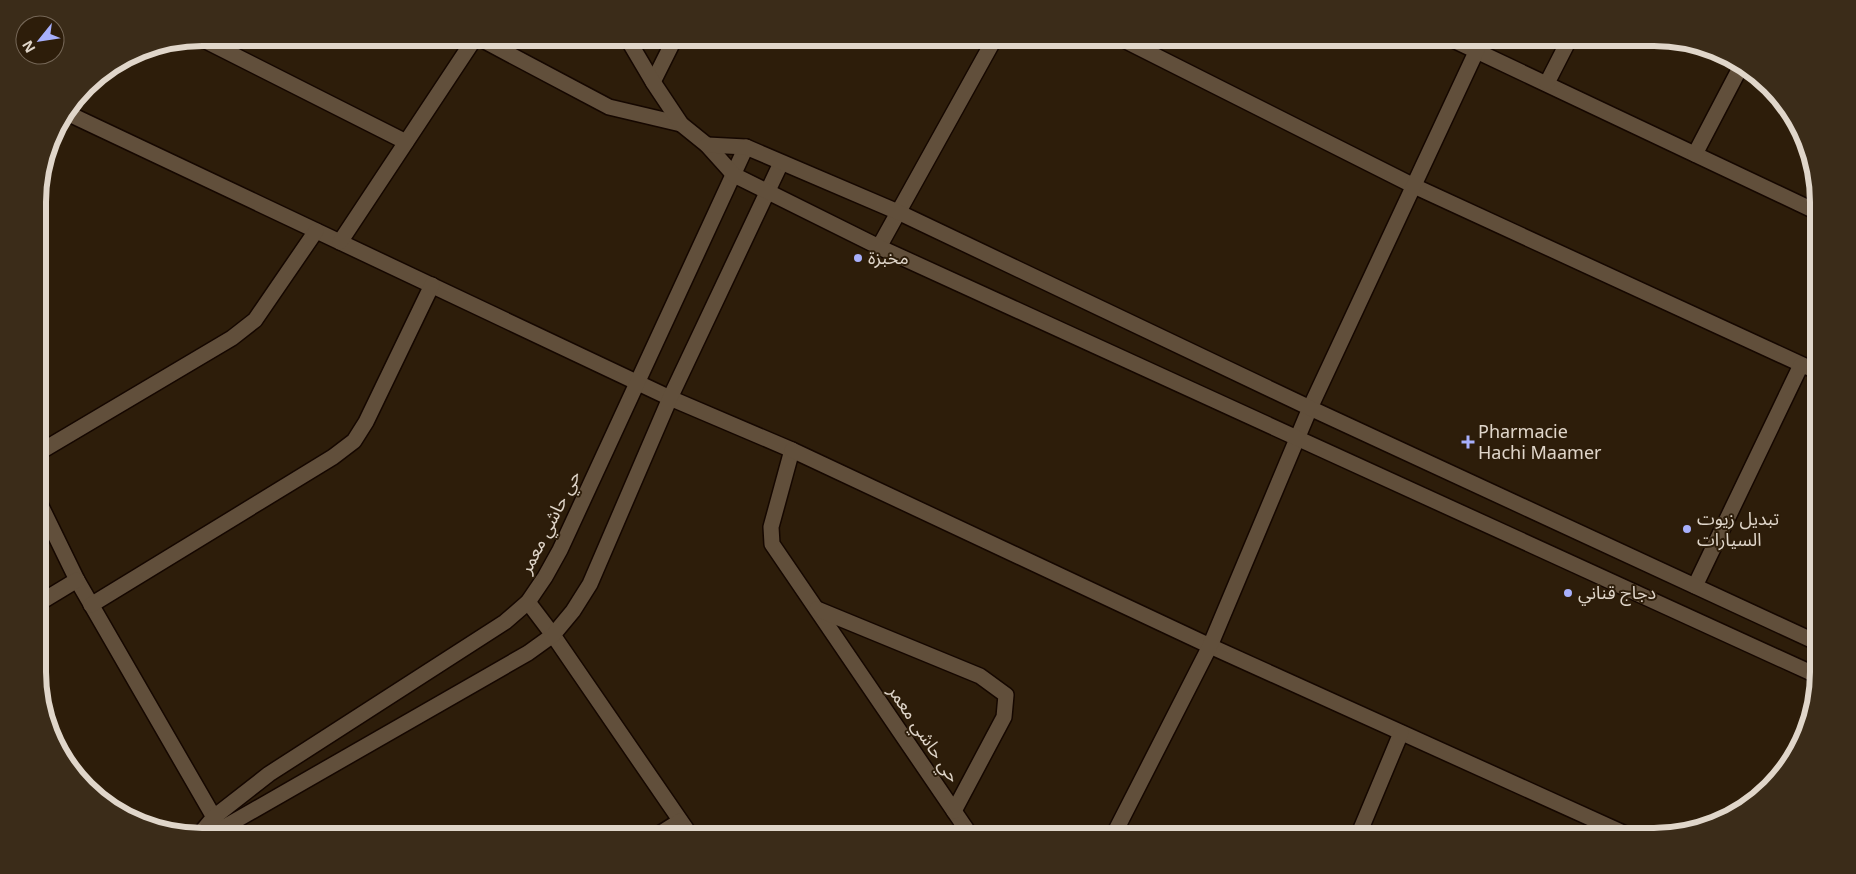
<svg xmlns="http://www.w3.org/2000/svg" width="1856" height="874" viewBox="0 0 1856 874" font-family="'Noto Sans','Noto Sans Arabic',sans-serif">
	<rect width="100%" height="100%" fill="#2d1d0a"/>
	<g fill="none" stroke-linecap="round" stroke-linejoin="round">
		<g stroke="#150700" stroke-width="18">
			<g id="minor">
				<polyline points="200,38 406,142"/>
				<polyline points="479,38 609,107 681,124"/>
				<polyline points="1120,38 1414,186 1818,372"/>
				<polyline points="1449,38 1817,212"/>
				<polyline points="653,82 675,38"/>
				<polyline points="1547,83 1570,38"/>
				<polyline points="67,113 670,398 792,450 771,527 772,544 971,836"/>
				<polyline points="1695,154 1740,68"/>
				<polyline points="340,242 475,38"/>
				<polyline points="879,247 995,38"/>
				<polyline points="792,450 1210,646 1630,836"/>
				<polyline points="38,453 232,338 255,320 316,231"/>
				<polyline points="39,502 77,580 219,826"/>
				<polyline points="1695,586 1801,365"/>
				<polyline points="528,602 553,635 691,836"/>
				<polyline points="39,603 77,580"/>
				<polyline points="91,605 333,457 354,441 366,422 432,285"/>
				<polyline points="817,609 980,676 1006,695 1004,717 954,811"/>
				<polyline points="200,834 221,829 528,653 553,635 573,611 590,584 670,398 781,163"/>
				<polyline points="198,836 214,817 269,774 505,622 528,602 545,577 560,550 746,147"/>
				<polyline points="656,836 680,821"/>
				<polyline points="1113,836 1210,646 1310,408 1477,50"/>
				<polyline points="1358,836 1401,733"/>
			</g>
		</g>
		<g stroke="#150700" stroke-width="18">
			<g id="tertiary">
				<polyline points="627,38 653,82 681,124 707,145 734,175 879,247 1818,676"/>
				<polyline points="707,145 746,147 898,212 1310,408 1818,643"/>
			</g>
		</g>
		<use href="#minor" stroke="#614f3b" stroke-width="15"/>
		<use href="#tertiary" stroke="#614f3b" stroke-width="15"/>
	</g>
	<g fill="#a8b0fc" stroke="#2d1d0a" stroke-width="2">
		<circle cx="858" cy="258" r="5"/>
		<path d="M1465.5 434.5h5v5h5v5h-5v5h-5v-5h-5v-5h5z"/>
		<circle cx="1687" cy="529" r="5"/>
		<circle cx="1568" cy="593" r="5"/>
	</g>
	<g text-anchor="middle" stroke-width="4" stroke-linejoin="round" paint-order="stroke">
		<g font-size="18" fill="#e0d6ca" stroke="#2d1d0a" text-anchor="start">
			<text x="868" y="264">مخبزة</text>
			<text x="1478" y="438">Pharmacie<tspan x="1478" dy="21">Hachi Maamer</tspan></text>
			<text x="1697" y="525">تبديل زيوت<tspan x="1697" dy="21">السيارات</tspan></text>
			<text x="1578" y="599">دجاج قناني</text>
		</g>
		<g font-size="18" fill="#e0d6ca" stroke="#2d1d0a">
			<text transform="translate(550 522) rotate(-63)" y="6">حي حاشي معمر</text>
			<text transform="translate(924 734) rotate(56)" y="6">حي حاشي معمر</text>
		</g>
	</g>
	<path d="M0 0H1856V874H0ZM202 46H1654A156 156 0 0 1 1810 202V672A156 156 0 0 1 1654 828H202A156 156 0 0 1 46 672V202A156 156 0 0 1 202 46Z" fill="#3b2c19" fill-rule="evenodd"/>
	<path fill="none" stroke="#e0d6ca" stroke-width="6" d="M202 46H1654A156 156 0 0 1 1810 202V672A156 156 0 0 1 1654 828H202A156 156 0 0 1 46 672V202A156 156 0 0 1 202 46Z"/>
	<g transform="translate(40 40) rotate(240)"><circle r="24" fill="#2d1d0a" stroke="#756757"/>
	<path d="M0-4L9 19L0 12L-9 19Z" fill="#a8b0fc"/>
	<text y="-8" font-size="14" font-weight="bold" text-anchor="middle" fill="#e0d6ca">N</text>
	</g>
</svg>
